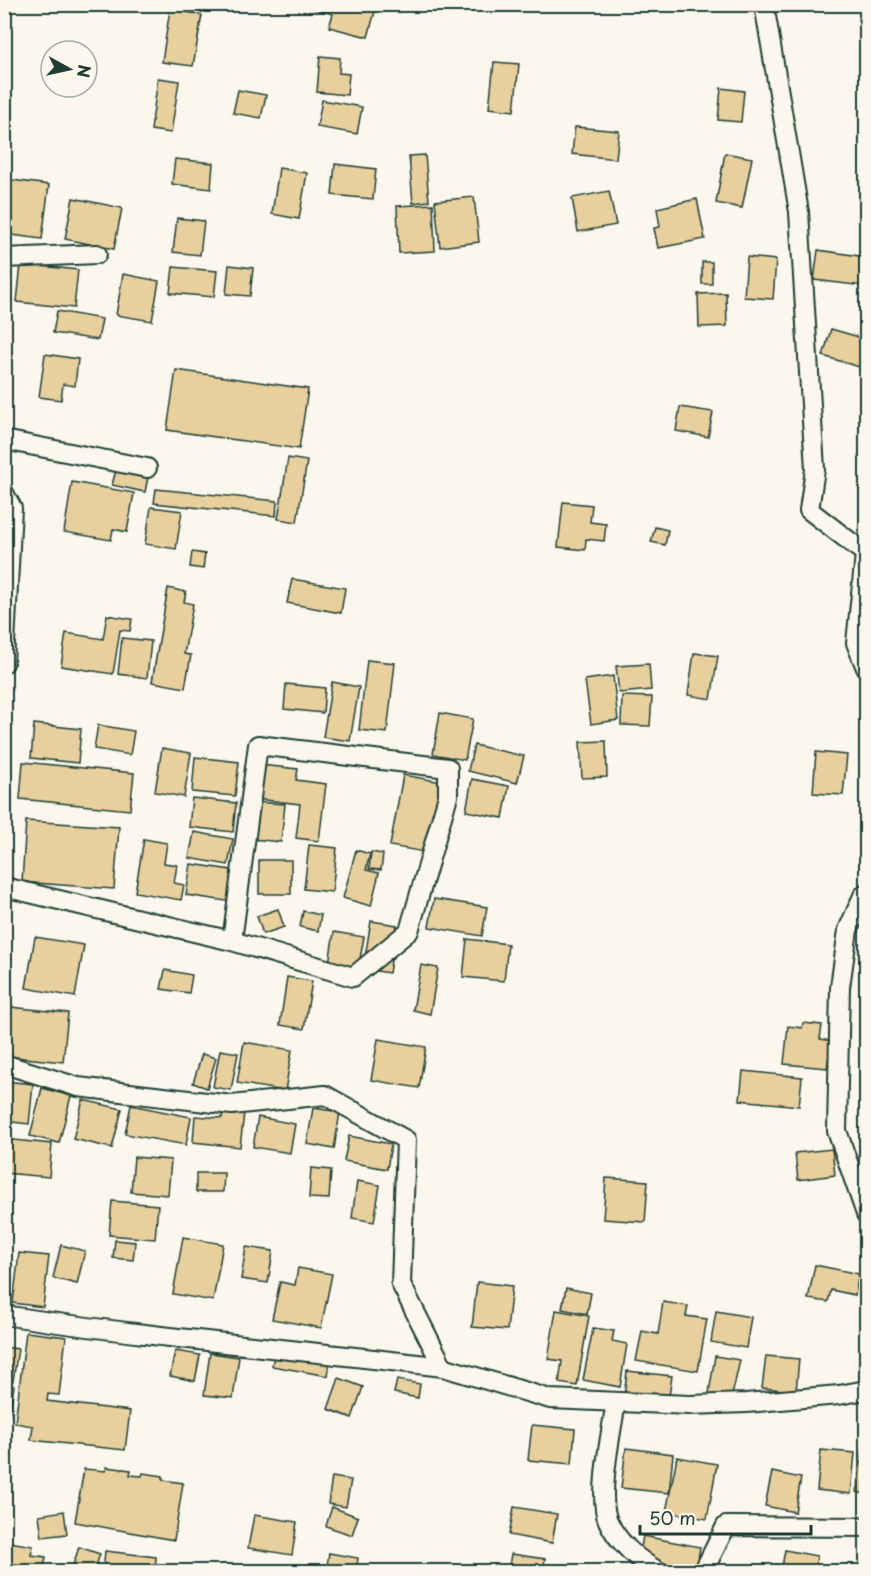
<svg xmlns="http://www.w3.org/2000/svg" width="871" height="1576" viewBox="0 0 871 1576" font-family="'Playpen Sans',sans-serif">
	<rect width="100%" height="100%" fill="#fbf7ec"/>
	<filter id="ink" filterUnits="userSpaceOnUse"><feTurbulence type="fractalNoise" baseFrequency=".0167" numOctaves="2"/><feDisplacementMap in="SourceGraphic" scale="12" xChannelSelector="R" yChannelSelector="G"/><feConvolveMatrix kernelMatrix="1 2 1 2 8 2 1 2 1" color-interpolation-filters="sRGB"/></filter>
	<g filter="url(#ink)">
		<g fill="#e8d09e" stroke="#1f3d34" stroke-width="1.5">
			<polygon points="310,4 377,4 368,37 329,27 333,14 310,8"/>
			<polygon points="170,9 202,15 193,66 162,62"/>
			<polygon points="320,56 340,58 339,73 349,74 347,95 317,92"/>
			<polygon points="494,62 519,64 514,111 489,108"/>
			<polygon points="158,78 179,81 171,133 151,130"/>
			<polygon points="721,88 744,91 741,122 718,120"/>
			<polygon points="238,90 266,95 261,118 233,113"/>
			<polygon points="322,100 362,107 357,134 317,127"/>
			<polygon points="575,127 619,131 616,159 572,154"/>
			<polygon points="725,153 752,158 742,208 716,203"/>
			<polygon points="425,155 429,201 413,203 409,156"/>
			<polygon points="175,159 213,163 211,189 172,184"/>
			<polygon points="335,164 376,169 373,199 332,195"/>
			<polygon points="279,168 307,173 299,219 272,214"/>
			<polygon points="4,179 49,185 42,239 4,234"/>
			<polygon points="609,191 616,225 578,232 572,198"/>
			<polygon points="474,197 479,242 440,247 435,201"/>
			<polygon points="73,198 122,208 114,249 65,239"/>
			<polygon points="697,199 705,239 658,248 654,228 660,227 657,208"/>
			<polygon points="866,201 866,230 862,229"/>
			<polygon points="433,204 435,251 399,253 397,206"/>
			<polygon points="177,218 204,221 200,255 173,252"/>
			<polygon points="818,250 866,257 864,286 814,280"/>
			<polygon points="747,257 776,260 773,299 744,297"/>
			<rect x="702" y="262" width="10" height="22"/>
			<polygon points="21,264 78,270 74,308 17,302"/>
			<polygon points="229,265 253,268 250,296 226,294"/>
			<polygon points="173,267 217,271 214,297 170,293"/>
			<polygon points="123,274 159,281 152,321 116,315"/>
			<polygon points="726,293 727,326 699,327 698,294"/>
			<polygon points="57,311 102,319 98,340 53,333"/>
			<polygon points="831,329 866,339 863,368 823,356"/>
			<polygon points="45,354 78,359 75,386 63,384 61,400 39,397"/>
			<polygon points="176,370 308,389 299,449 167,430"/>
			<polygon points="680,407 713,412 708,437 676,431"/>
			<polygon points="288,458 307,461 297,522 278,519"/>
			<polygon points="116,470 148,477 145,492 112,485"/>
			<polygon points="72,482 134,493 127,532 113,529 111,540 64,532"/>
			<polygon points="156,489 277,501 276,516 154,503"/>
			<polygon points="563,502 592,505 590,522 606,524 604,541 586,539 585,550 558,547"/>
			<polygon points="151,507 182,511 176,549 145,544"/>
			<polygon points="655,527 668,530 665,545 651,542"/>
			<polygon points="192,552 205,554 203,569 190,567"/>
			<polygon points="292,579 345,588 341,613 287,603"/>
			<polygon points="168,588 186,592 184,602 193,604 184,654 191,655 185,688 152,682"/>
			<polygon points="107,615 132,619 130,631 120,630 113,674 61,666 66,633 103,639"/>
			<polygon points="122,638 151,641 147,678 118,674"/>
			<polygon points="694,653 718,656 711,699 688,695"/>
			<polygon points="367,660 395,663 387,733 359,730"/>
			<polygon points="649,664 651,690 619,693 616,666"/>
			<polygon points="613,676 618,720 591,724 585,680"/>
			<polygon points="332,682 359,687 350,741 323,737"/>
			<polygon points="286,684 325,688 323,713 284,709"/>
			<polygon points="622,696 652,697 650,726 621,725"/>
			<polygon points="440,713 473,719 465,760 433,754"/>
			<polygon points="34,724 81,729 78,763 31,758"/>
			<polygon points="98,725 134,731 130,755 94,749"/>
			<polygon points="606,741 607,777 582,778 580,742"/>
			<polygon points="474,745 524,756 517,783 468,771"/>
			<polygon points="162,748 191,753 184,797 155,792"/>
			<polygon points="816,752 847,755 843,795 813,793"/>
			<polygon points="195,757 239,762 235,796 192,792"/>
			<polygon points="23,762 134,773 130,810 20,799"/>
			<polygon points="260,765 298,769 296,780 326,784 319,841 296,838 300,804 256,799"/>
			<polygon points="403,775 442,782 430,853 390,846"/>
			<polygon points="472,779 509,786 503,818 466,811"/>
			<polygon points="192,798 236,803 233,832 189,827"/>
			<polygon points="255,802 285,804 281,842 252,839"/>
			<polygon points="26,821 119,827 114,889 22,882"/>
			<polygon points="194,832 233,839 228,865 189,858"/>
			<polygon points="144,839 167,843 164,863 177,865 174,883 184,885 181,900 135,892"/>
			<polygon points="309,845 337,848 332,892 304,889"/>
			<polygon points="356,850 370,854 366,870 379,873 371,906 343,898"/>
			<polygon points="371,852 383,854 381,870 369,869"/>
			<rect x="259" y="860" width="32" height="34"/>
			<polygon points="191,864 238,871 233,902 186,895"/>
			<polygon points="434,899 487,907 482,936 429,927"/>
			<polygon points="278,909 284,927 263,934 257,916"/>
			<polygon points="303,911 321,915 318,931 300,927"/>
			<polygon points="371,921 397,925 389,973 363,969"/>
			<polygon points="334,932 364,937 357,975 328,969"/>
			<polygon points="35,937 84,945 75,997 26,988"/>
			<polygon points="467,939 508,944 504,981 463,977"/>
			<polygon points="421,965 438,968 430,1014 413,1010"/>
			<polygon points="165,970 192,975 189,993 161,989"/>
			<polygon points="287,977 312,981 304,1029 280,1025"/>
			<polygon points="10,1007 68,1013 63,1062 5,1056"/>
			<polygon points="803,1023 822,1025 820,1039 831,1041 827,1068 784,1064 788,1026 802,1028"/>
			<polygon points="378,1039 426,1047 419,1088 371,1080"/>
			<polygon points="244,1042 292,1050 285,1091 237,1083"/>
			<polygon points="220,1050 238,1053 231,1090 213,1087"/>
			<polygon points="202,1054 216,1058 207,1088 193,1083"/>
			<polygon points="743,1071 802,1077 799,1106 740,1100"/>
			<polygon points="4,1081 33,1084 29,1124 4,1121"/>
			<polygon points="42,1088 71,1096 59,1143 30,1136"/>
			<polygon points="83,1100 122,1109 112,1148 73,1139"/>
			<polygon points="131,1105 191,1117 186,1145 125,1134"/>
			<polygon points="313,1108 340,1112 334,1149 307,1144"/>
			<polygon points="223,1111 244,1113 240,1147 193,1142 195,1116 222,1118"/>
			<polygon points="258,1117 295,1124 290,1153 253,1147"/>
			<polygon points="349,1136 391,1144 387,1169 344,1161"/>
			<polygon points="4,1139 52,1144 49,1177 4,1173"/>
			<polygon points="832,1149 835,1175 798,1180 795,1153"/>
			<polygon points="134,1157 171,1160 168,1195 131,1192"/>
			<polygon points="311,1168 331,1170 329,1199 309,1198"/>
			<polygon points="196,1173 224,1173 223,1192 196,1192"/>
			<polygon points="606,1178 648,1181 645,1222 603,1219"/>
			<polygon points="357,1181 380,1185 374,1222 352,1218"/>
			<polygon points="112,1201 158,1205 155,1239 109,1235"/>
			<polygon points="183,1237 223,1244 213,1301 173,1294"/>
			<polygon points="115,1240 135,1242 133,1260 113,1258"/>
			<polygon points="61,1245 85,1251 77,1284 53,1278"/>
			<polygon points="246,1247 273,1251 268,1283 241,1279"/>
			<polygon points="19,1253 49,1256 43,1307 13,1303"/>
			<polygon points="815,1265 859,1274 855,1295 831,1290 828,1302 808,1299"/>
			<polygon points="298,1268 332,1274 321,1328 272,1319 280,1282 295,1285"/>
			<polygon points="477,1282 512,1286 507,1330 472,1327"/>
			<polygon points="566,1288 591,1293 587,1314 562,1309"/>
			<polygon points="663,1302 688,1306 686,1316 707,1319 698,1371 636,1361 642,1331 658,1334"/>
			<polygon points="556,1310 589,1316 577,1386 559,1383 562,1361 548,1359"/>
			<polygon points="716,1311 751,1317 746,1348 711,1342"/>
			<polygon points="593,1328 614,1331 612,1341 627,1344 620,1387 583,1380"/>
			<polygon points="26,1332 66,1337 59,1395 48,1394 47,1401 130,1411 125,1450 31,1440 33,1426 15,1423"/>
			<polygon points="4,1347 18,1349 13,1381 4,1380"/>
			<polygon points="275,1350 330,1360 328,1376 272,1366"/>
			<polygon points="175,1351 200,1355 195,1381 170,1376"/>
			<polygon points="210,1353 239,1357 233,1398 204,1395"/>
			<polygon points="715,1356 740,1360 731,1400 708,1399"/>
			<polygon points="766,1356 799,1359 796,1391 762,1388"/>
			<polygon points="627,1371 672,1376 668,1403 624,1397"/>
			<polygon points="339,1378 363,1387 352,1418 328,1409"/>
			<polygon points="397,1380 420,1384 418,1398 394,1393"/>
			<polygon points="4,1384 14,1386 8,1422 4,1422"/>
			<polygon points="532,1425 575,1429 572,1464 528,1460"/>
			<polygon points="866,1435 866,1494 856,1492"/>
			<polygon points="626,1448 673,1454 669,1493 621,1488"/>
			<polygon points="821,1450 855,1453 851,1494 817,1490"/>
			<polygon points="677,1457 717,1464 707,1519 666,1512"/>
			<polygon points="106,1467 131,1470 130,1475 142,1476 143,1473 163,1476 163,1480 183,1483 174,1540 75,1522 84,1469 106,1471"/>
			<polygon points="772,1472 801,1478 795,1512 765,1506"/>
			<polygon points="332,1477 351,1480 346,1507 328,1504"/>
			<polygon points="332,1507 358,1517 352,1535 326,1526"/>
			<polygon points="514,1507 557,1514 552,1543 509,1535"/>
			<polygon points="64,1511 67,1534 42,1537 39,1515"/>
			<polygon points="254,1515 297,1522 292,1555 248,1548"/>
			<polygon points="643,1536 700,1547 696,1572 668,1572 638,1566"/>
			<polygon points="4,1541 33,1546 31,1555 46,1557 43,1571 4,1564"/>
			<polygon points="79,1547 100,1554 94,1572 71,1572"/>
			<polygon points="785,1550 817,1556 815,1572 781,1572"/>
			<polygon points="105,1551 156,1557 155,1572 103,1572"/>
			<polygon points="329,1553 358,1558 356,1572 326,1572"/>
			<polygon points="511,1554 545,1559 543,1572 508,1572"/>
		</g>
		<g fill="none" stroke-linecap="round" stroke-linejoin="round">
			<g stroke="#1f3d34" stroke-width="22">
				<g id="street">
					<polyline points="764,4 799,212 815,469 809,510 866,554"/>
					<polyline points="4,258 97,254"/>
					<polyline points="4,440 147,468"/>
					<polyline points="4,493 12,508 4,663"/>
					<polyline points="865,554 856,643 866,668"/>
					<polyline points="4,887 232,941 353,977 409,931 448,796 448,768 258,745 232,941"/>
					<polyline points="866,893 863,896 848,930 840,987 837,1131 866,1214"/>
					<polyline points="4,1064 78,1087 232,1105 325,1095 406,1140 401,1284 443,1367 550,1399 690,1405 746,1403 839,1395 866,1390"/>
					<path d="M 4,1315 C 150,1338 297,1349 443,1367"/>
					<path d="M 616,1402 C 612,1429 597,1496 608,1521 C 618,1543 639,1561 660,1572"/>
					<polyline points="703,1572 726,1526 866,1527"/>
				</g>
			</g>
			<use href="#street" stroke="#fbf7ec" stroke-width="18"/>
		</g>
	</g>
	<rect width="871" height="1576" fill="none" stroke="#fbf7ec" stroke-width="24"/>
	<rect x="12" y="12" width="847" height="1552" fill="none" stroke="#1f3d34" stroke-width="2" filter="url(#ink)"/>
	<g transform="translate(69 69) rotate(98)"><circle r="28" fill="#fbf7ec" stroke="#a3ada2" stroke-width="1.5"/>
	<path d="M0-4.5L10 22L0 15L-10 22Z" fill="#1f3d34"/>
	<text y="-9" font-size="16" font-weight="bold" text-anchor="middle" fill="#1f3d34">N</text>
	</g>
	<path d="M640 1525v9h171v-9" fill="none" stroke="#1f3d34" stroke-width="3"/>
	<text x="649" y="1525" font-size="18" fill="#1f3d34" stroke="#fbf7ec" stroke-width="4.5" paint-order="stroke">50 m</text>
</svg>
